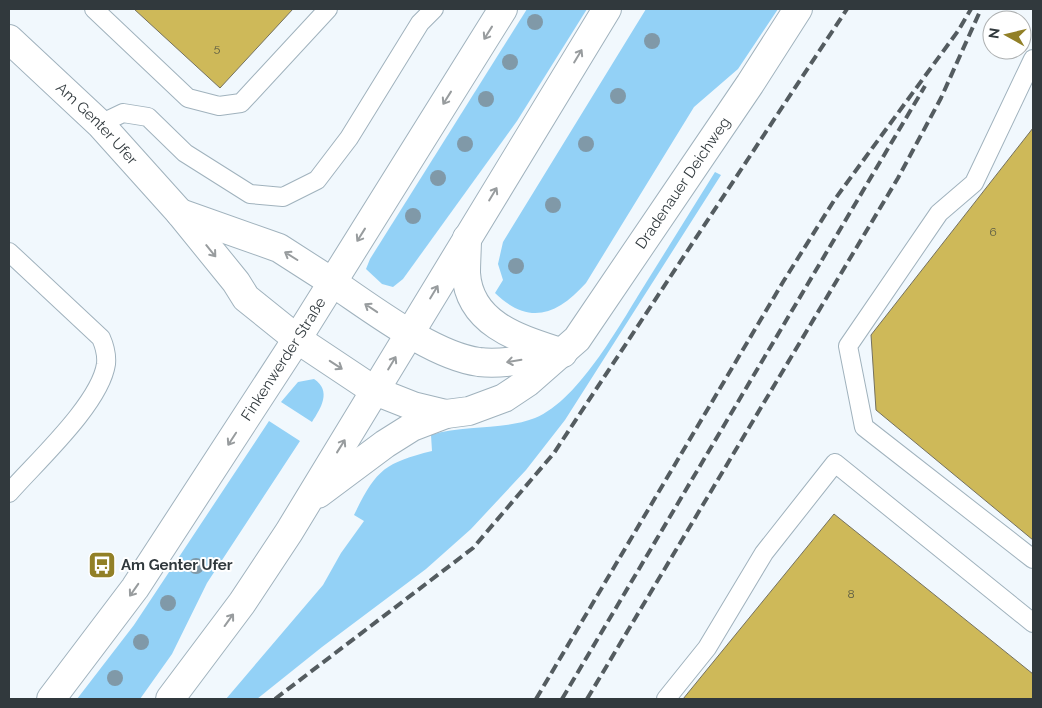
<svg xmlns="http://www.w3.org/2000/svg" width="1042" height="708" viewBox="0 0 1042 708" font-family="Raleway,sans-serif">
	<rect width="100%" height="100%" fill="#f1f8fd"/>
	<g fill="#93d1f6">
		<polygon points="527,9 587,9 517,121 403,279 393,287 382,284 366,269 370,259"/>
		<path d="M 646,9 L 778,9 L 738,69 L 694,107 L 586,283 C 557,315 529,326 495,293 L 503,280 L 498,264 L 503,242 Z"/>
		<path d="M 715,172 L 721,175 L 565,420 L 526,470 L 471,529 L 426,569 L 322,647 L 257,699 L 226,699 L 323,585 L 341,553 L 364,521 L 354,515 C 376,470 384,463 432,451 L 431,435 C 465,424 501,431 535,418 C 580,400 623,319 649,278 C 671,243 693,207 715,172 Z"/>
		<path d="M 314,379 C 332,391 321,408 312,422 L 281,402 L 298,382 Z"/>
		<polygon points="269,421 300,441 207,583 172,654 140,699 77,699 134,625"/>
	</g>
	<g fill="#ceb959" stroke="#747160">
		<polygon points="134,9 293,9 220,88"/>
		<polygon points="1033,128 1033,540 876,410 871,335"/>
		<polygon points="834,514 1033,674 1033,699 683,699"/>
	</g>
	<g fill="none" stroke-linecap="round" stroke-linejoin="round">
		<g stroke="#a0b2bd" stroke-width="20">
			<g id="lane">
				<polyline points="94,9 188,98 219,106 241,103 328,9"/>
				<polyline points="1033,59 974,183 939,213 848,346 864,427 1033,559"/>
				<polyline points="100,124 123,113 148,117 185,153 250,194 283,197 317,180 349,138 420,23 434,9"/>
				<path d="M 9,252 L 101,338 C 105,347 107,354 106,364 C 100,404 36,462 9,493"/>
				<polyline points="666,699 707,648 764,553 835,463 1033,623"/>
			</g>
		</g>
		<g stroke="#a0b2bd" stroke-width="30">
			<g id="street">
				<path id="s1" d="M 9,39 L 100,124 L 180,213 L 236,282 L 246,298 L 297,339"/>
				<polyline points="180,213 279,248 332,282"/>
			</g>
		</g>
		<g stroke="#a0b2bd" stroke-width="30">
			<g id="secondary">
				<path d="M 467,238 C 467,249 466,261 466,273 C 469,323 517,338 557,351"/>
				<path d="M 332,282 C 371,308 433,356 479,362 C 507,365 535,357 563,353"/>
				<polyline points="297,339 375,391 413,406 446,414"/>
				<path id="s2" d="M 318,494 L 385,444 L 412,427 L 446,414 L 469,411 L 504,398 L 528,382 L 577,339 L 750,84 L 798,9"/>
				<path id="s3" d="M 51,699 L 135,588 L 297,339 L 503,9"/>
				<polyline points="170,699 242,603 289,532 607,9"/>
			</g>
		</g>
		<use href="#lane" stroke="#fff" stroke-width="18"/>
		<use href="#street" stroke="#fff" stroke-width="28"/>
		<use href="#secondary" stroke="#fff" stroke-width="28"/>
		<g stroke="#545c60" stroke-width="4" stroke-dasharray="10 5" stroke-linecap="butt">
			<polyline points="275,699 473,548 554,453 847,9"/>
			<polyline points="536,699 783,282 835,199 958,31 971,9"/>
			<polyline points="562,699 925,86"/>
			<polyline points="587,699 898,178 941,98 981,9"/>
		</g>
	</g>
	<g fill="#8099a8">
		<circle cx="535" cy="22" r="8"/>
		<circle cx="652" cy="41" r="8"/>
		<circle cx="510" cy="62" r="8"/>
		<circle cx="618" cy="96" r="8"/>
		<circle cx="486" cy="99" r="8"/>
		<circle cx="465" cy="144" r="8"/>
		<circle cx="586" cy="144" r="8"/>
		<circle cx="438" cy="178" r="8"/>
		<circle cx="553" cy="205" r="8"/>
		<circle cx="413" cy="216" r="8"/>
		<circle cx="516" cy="266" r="8"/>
		<circle cx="196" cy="566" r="8"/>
		<circle cx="168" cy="603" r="8"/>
		<circle cx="141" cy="642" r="8"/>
		<circle cx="115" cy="678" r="8"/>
	</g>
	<defs><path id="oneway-shaft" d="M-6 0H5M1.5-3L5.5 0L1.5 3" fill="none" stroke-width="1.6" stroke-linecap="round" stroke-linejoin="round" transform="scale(1.25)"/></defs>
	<g stroke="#989c9e">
		<use href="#oneway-shaft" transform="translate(488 33) rotate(122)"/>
		<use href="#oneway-shaft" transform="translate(578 56) rotate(-59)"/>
		<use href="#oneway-shaft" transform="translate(447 98) rotate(122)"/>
		<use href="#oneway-shaft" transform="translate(493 194) rotate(-59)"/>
		<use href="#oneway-shaft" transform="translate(361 235) rotate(122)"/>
		<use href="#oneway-shaft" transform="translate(211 251) rotate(51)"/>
		<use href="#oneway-shaft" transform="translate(291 256) rotate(-148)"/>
		<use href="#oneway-shaft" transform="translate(434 292) rotate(-59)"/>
		<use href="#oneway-shaft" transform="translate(371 308) rotate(-146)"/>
		<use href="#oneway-shaft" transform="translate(514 361) rotate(171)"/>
		<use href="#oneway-shaft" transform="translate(392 363) rotate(-59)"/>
		<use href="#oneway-shaft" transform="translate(336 365) rotate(33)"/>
		<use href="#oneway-shaft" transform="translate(232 439) rotate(123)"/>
		<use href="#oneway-shaft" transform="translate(341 446) rotate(-58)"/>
		<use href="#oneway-shaft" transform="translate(134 590) rotate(125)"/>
		<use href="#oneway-shaft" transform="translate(229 620) rotate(-54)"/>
	</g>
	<defs>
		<g id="bus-square" transform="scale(1.4375)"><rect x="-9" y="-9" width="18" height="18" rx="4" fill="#928027" stroke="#fff"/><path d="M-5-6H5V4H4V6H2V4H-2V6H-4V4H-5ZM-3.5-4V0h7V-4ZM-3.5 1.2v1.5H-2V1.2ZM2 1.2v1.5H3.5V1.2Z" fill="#fff"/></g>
	</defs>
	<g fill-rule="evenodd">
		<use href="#bus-square" x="102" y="565"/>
	</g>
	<g text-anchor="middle" stroke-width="4" stroke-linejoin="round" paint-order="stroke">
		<g font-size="12" fill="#585944">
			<text x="217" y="52">5</text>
			<text x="993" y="236">6</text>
			<text x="851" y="598">8</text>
		</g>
		<g font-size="15" fill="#31393d" stroke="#fff">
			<text dy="5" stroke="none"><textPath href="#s1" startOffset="122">Am Genter Ufer</textPath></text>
			<text dy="5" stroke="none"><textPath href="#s2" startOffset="495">Dradenauer Deichweg</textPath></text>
			<text dy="5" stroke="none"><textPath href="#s3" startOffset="412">Finkenwerder Straße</textPath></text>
		</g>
		<g font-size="15" font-weight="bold" fill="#31393d" stroke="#fff" text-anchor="start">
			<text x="121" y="570">Am Genter Ufer</text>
		</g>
	</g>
	<rect width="1042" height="708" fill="none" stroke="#31393d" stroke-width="20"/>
	<g transform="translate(1007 35) rotate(278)"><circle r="24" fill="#ffffff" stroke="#adb0b1"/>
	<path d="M0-4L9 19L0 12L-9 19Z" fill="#928027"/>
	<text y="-8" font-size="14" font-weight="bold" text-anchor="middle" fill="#31393d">N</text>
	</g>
</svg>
